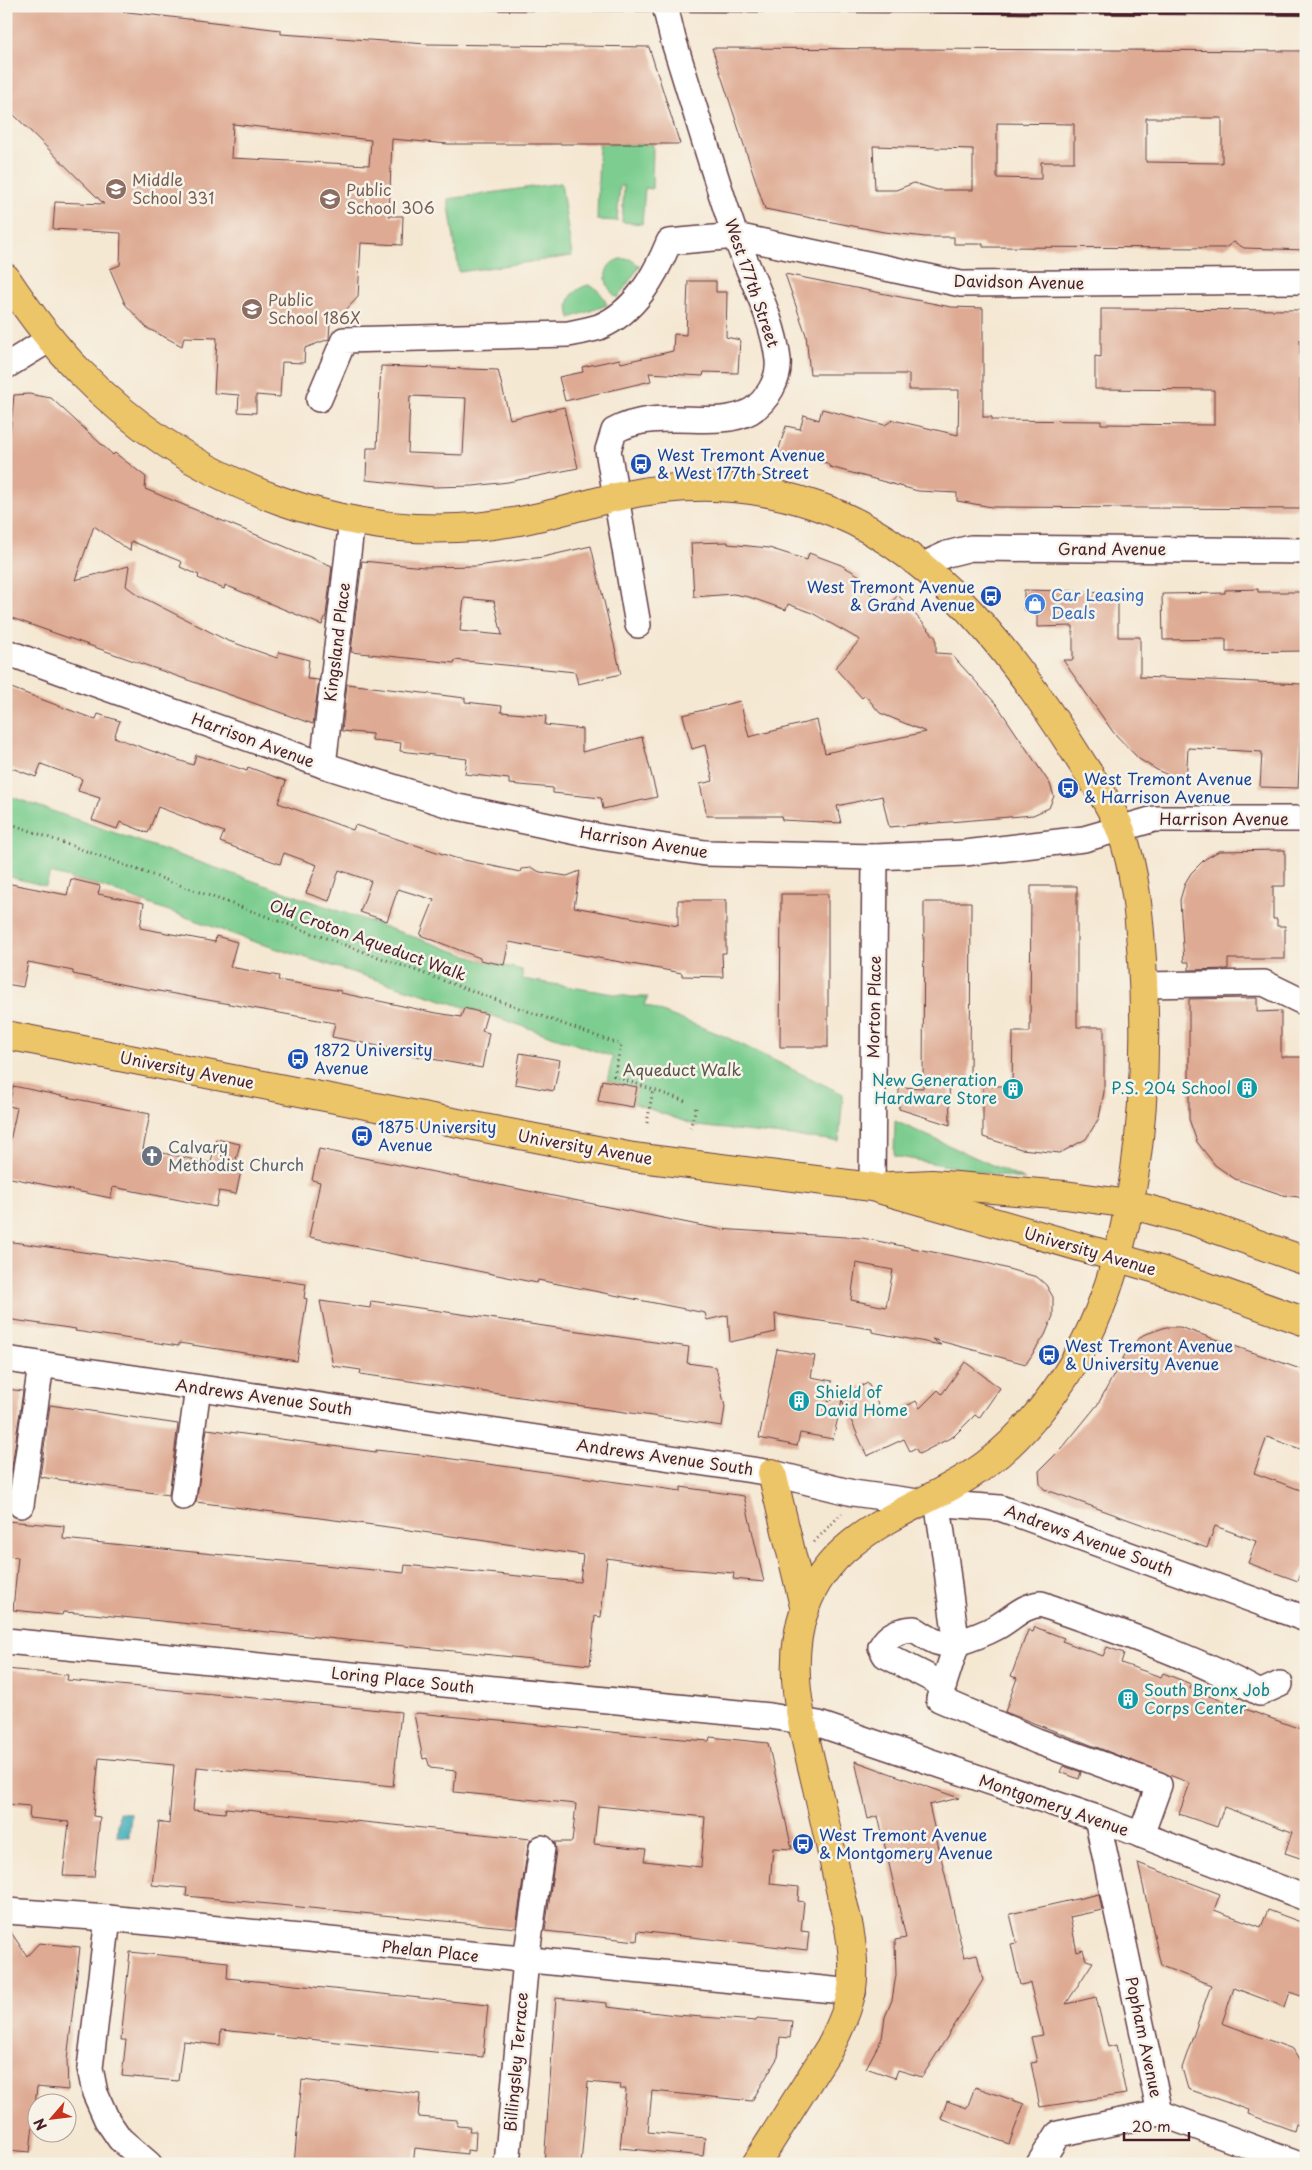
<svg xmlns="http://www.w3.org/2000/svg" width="1312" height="2170" viewBox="0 0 1312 2170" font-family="'Playpen Sans',sans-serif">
	<rect width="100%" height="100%" fill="#f7f3e8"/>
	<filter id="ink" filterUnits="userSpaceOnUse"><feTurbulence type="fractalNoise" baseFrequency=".02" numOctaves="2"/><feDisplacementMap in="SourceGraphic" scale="10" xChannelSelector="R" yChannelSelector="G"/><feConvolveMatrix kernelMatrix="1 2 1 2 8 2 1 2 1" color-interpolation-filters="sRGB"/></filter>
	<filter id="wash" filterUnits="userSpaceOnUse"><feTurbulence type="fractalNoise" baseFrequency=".0096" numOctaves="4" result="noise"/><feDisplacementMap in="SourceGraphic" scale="20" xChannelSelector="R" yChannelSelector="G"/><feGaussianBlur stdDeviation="1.12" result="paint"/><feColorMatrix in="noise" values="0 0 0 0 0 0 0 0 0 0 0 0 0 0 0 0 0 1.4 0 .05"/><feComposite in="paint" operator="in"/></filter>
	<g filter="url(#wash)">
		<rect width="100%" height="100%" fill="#f5e8d3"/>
		<g fill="#7bcd8f" stroke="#62765d">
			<polygon points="599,144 653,144 652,189 645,188 642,224 622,222 624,186 620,186 617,221 597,220"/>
			<polygon points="561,183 572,256 459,272 448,199"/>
			<path d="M 620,259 L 630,259 L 640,266 L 617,298 C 603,286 600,265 620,259 Z"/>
			<path d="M 588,285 C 599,289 602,294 607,305 L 570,318 C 565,302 571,290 588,285 Z"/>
			<polygon points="6,795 480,960 522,970 522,979 632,997 648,997 644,1005 724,1036 843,1094 839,1141 697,1126 633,1103 636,1087 607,1081 613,1057 487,1014 252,941 100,886 50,873 46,886 6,876"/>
			<polygon points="895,1121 1025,1180 894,1156"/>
		</g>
		<polygon fill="#3dadb8" stroke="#446672" points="119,1812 131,1813 129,1837 117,1836"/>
		<g id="blocks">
			<g fill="#deaa93" fill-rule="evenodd">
				<path d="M 6,6 L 77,6 L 281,30 L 281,34 L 427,44 L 649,47 L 680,144 L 448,144 L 392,139 L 389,216 L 403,216 L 402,245 L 361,243 L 358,297 L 344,312 L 330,322 L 329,339 L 305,348 L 304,363 L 282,362 L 280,397 L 256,395 L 256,413 L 238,412 L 239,395 L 214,393 L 217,338 L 184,337 L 182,346 L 147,328 L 125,304 L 110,269 L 120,265 L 121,233 L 53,229 L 55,202 L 104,204 L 6,107 ZM 233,124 L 371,140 L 369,165 L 231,158 Z"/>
				<path d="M 712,48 L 1306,51 L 1306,250 L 1244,248 L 1234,242 L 1225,248 L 983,247 L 983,244 L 954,244 L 954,237 L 925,237 L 884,232 L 765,209 ZM 1146,118 L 1222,118 L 1222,163 L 1146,162 ZM 997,123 L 1074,124 L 1074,162 L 1041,162 L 1041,179 L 997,178 ZM 873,146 L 973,149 L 973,190 L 937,190 L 914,183 L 896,190 L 875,190 Z"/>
				<polygon points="785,274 951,307 983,308 983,417 992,417 992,420 1101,421 1101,424 1214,425 1214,390 1095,389 1095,356 1101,357 1101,309 1306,310 1306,339 1300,339 1300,426 1306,426 1306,505 1301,504 1301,509 992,507 957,501 957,493 918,491 830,467 827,463 778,452 786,426 800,429 804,415 819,420 822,409 885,425 893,420 958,435 959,390 909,390 909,374 810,374 806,335"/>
				<polygon points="688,281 716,281 716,292 727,292 726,337 740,340 738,373 704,372 703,376 649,373 651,381 565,401 559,377 583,372 582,367 620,359 621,363 673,351 674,334 686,335"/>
				<path d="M 381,366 L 498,370 L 510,419 L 564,407 L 578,468 L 508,482 L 473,486 L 434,487 L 366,480 L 367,448 L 377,448 ZM 410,396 L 466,398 L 463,455 L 408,453 Z"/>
				<polygon points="29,394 51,398 113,455 115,453 146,477 145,489 332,566 326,615 322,625 225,585 224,589 198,578 199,575 180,567 182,562 131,541 130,551 94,526 75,580 129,566 126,586 138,595 226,640 277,658 279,652 309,660 307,679 319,680 313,724 6,616 6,435 10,435 14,395"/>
				<polygon points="728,542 728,544 769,548 807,560 809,553 841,565 862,577 858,583 887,607 898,595 936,638 936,653 951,654 997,705 1050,784 1054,796 1049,808 1033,815 889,827 882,796 837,806 841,823 782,820 781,816 707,816 700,784 713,781 705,745 692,749 683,715 740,701 749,737 817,720 825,753 926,732 880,713 865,695 862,698 835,668 860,640 812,613 788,604 786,610 749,597 733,594 694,597 691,543"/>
				<path d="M 591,546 L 621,674 L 578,684 L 575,672 L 455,660 L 454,663 L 351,652 L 362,561 L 424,567 L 477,566 L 543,557 ZM 464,598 L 494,601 L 502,635 L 460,631 Z"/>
				<polygon points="1258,589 1258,592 1306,592 1306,651 1226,652 1226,639 1163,640 1162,594 1225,593 1225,590"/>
				<polygon points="1024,590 1118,592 1118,637 1140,637 1140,677 1303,684 1298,788 1260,787 1262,752 1188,748 1186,783 1157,770 1139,759 1113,732 1063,660 1073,660 1073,626 1037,627 1037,610 1024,610"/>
				<polygon points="347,684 465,698 465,702 502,706 501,712 546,716 545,725 582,729 582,752 642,737 657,797 603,809 601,798 553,793 553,788 509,784 509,779 465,774 467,759 400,751 401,743 372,740 372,734 342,731"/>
				<polygon points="6,686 83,715 96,719 98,714 120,721 114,737 149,750 193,765 196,755 209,759 209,758 247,771 248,767 286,781 278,803 353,830 355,825 455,858 520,872 521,869 532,868 540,872 567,876 580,871 574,907 678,926 678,900 726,900 726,953 722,953 723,977 682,976 682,973 509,942 504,965 480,960 480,958 420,935 434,900 398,889 387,921 360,912 371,881 339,870 329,901 306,893 317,865 284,853 280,864 220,842 224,832 158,807 148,833 120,822 117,829 92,820 100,798 78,791 82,779 41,764 36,777 6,766"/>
				<polygon points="1285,850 1285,886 1273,886 1273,919 1277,919 1277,926 1285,926 1285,959 1228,959 1228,969 1189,970 1189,962 1184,962 1180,900 1185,883 1191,873 1205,859 1219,851"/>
				<polygon points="71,879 100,886 98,894 144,903 140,928 215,942 216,936 237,942 230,967 279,976 278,980 341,991 341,993 431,1012 461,1017 464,1008 487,1014 482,1031 489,1033 482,1068 393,1052 394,1049 332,1037 335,1023 125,985 73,974 73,971 28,962 23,987 6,984 6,883 67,895"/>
				<polygon points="1031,886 1077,886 1077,1027 1104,1027 1104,1092 1099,1118 1086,1139 1060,1153 1021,1149 983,1137 983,1086 1012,1086 1013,1032 1030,1032"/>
				<polygon points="781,894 828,894 828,1047 780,1047"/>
				<polygon points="924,902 971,902 970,1078 949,1078 950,1125 899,1109 899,1087 923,1088"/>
				<polygon points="1257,998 1257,1012 1281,1011 1281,1057 1306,1057 1306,1198 1283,1195 1235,1179 1215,1165 1197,1142 1189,1119 1189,999"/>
				<polygon points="520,1053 560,1060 554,1091 515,1084"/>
				<polygon points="602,1080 637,1087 633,1107 598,1101"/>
				<polygon points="13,1086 150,1114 143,1149 211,1163 216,1139 240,1144 235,1164 241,1171 236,1194 219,1191 216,1207 113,1187 111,1198 6,1177 6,1160 17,1108 9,1106"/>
				<path d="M 319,1149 L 718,1229 L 862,1238 L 983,1262 L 1037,1277 L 1046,1285 L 1053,1297 L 1053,1316 L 1045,1335 L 1026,1364 L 932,1339 L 941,1345 L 872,1332 L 872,1329 L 775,1314 L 776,1332 L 730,1342 L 728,1315 L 707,1320 L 705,1313 L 538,1280 L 537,1283 L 309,1237 L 320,1182 L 312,1180 ZM 856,1263 L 893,1270 L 886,1307 L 851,1300 Z"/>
				<polygon points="6,1241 306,1284 304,1298 307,1299 297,1361 179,1343 179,1346 124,1338 75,1331 76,1329 6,1319"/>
				<polygon points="320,1301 370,1308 371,1301 689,1347 687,1363 716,1367 725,1407 722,1426 360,1374 361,1370 333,1366"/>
				<polygon points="1166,1327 1180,1327 1306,1371 1306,1451 1267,1437 1254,1473 1306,1492 1306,1561 1298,1581 1248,1563 1256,1541 1215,1526 1207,1548 1044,1489 1040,1484 1039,1471 1063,1447 1098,1404 1128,1349 1143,1335"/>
				<polygon points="777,1349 815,1356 811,1377 832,1381 828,1402 868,1383 884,1418 916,1401 920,1408 938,1390 942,1394 965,1362 1000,1388 979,1418 975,1415 954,1436 919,1454 915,1448 910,1451 904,1439 867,1456 842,1400 833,1439 800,1433 797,1446 759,1438"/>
				<polygon points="6,1389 23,1391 11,1473 6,1472"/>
				<polygon points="50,1405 178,1424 169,1495 40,1477"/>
				<polygon points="207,1429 376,1452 376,1450 438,1457 681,1491 681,1487 744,1496 764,1582 733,1579 734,1573 672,1568 607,1558 601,1617 595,1616 590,1665 93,1614 63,1612 62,1615 13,1610 18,1557 6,1556 6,1521 64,1526 63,1539 404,1573 405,1565 580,1582 583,1555 381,1526 196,1502"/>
				<polygon points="1035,1627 1064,1638 1062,1641 1103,1656 1107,1647 1124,1653 1121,1663 1161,1677 1163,1673 1191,1684 1190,1689 1306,1731 1306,1860 1285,1853 1292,1832 1224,1807 1217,1827 1179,1814 1190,1783 1005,1712 1017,1678 1011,1676 1028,1630 1033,1632"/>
				<polygon points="6,1669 68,1675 67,1680 401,1712 393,1786 197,1767 193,1810 225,1813 226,1808 531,1839 528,1846 516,1928 186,1896 187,1888 152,1885 159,1822 169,1824 174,1765 99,1758 93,1816 100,1817 94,1877 63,1876 69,1822 29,1818 30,1806 6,1804"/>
				<path d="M 418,1713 L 682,1739 L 709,1741 L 710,1737 L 768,1743 L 792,1849 L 773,1848 L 770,1884 L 799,1887 L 798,1901 L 804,1902 L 801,1931 L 809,1932 L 807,1950 L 638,1931 L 637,1941 L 545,1931 L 556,1850 L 555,1842 L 572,1842 L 576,1804 L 454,1792 L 456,1771 L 430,1768 L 427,1758 L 423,1759 L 414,1714 ZM 598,1806 L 705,1817 L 701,1867 L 644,1861 L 646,1849 L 594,1844 Z"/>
				<polygon points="855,1761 959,1798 929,1805 964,1957 977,1954 983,1980 922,2077 898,2070 895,2078 866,2068 882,2038 885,2017 892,2000 896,1975 895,1940 906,1938 878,1816 868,1819"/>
				<polygon points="1063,1766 1081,1772 1079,1779 1060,1772"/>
				<polygon points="1138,1863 1220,1894 1214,1910 1261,1927 1268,1910 1306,1924 1306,1998 1290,1992 1285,2007 1234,1988 1222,2023 1293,2049 1299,2059 1306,2062 1306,2128 1296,2124 1294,2131 1248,2114 1249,2110 1188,2089 1182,2068 1211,1985 1161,1966"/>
				<polygon points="1099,1894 1102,1910 1070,1917 1077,1952 1083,1950 1086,1960 1093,1962 1066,2004 1096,1997 1108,2047 1116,2045 1126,2094 1040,2107 1031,2063 1037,2062 1031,2037 1043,2035 1030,1983 1020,1985 1011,1944 1017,1943 1010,1914"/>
				<polygon points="6,1925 27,1956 39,1943 80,1947 67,2060 68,2090 37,2087 30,2152 6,2150"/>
				<polygon points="130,1952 228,1962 227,1978 488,2005 483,2057 221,2030 220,2045 183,2041 178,2081 122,2076 126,2040 121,2040"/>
				<polygon points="556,1998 607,2003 607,2007 676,2015 756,2021 757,2018 792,2021 790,2038 780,2037 778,2057 752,2101 652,2091 648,2132 705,2138 703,2156 620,2148 626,2089 620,2089 621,2085 588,2082 581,2164 544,2164"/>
				<polygon points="302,2080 420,2094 418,2117 457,2120 457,2126 470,2127 469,2131 476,2131 475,2151 467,2150 467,2154 415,2148 413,2164 294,2164"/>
				<polygon points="975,2087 1024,2104 1009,2144 941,2119 947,2101 967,2108"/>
			</g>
		</g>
	</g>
	<g filter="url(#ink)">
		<use href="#blocks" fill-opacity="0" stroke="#643d44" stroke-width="1"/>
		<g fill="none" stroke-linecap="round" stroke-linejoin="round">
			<g stroke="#643d44" stroke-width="28">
				<g id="minor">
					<polyline points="6,366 50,339"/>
					<path d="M 319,399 L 344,340 L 568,334 C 578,332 589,330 599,327 C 635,312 655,276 669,242 L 736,236 L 961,284 L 1306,281"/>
					<polyline points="921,566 947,554 971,548 1306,551"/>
					<path d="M 638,625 L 608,450 L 614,431 C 659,406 715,431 751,411 C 767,401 780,379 778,360 C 774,320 750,275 736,238 C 713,172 694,105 673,39 L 665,6"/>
					<polyline points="6,652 323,765 453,806 601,837 705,853 875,857 965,853 1084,839 1154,819 1306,819"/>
					<polyline points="323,765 352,520"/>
					<polyline points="1143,985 1264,983 1301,1001"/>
					<polyline points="872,1187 875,857"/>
					<polyline points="6,1359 772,1473 853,1493 918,1502 1000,1508 1306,1619"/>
					<polyline points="183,1497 198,1388"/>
					<path d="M 937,1503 C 946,1550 949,1597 957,1643 C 970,1639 984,1634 997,1627 C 1013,1618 1022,1606 1041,1604 C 1115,1631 1192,1655 1260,1693 L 1280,1684"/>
					<polyline points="21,1505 41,1365"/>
					<polyline points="6,1641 770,1716 819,1724 1097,1818 1306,1898"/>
					<path d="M 944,1685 L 885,1655 L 881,1647 C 888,1634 899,1630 914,1629 C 929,1638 938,1647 957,1643 L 939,1699 L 1037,1741 L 1159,1785 L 1141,1835"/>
					<polyline points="1097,1818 1160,2113"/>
					<polyline points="6,1911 108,1918 853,1992"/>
					<polyline points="108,1918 90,2068 95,2093 107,2120 120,2139 149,2164"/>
					<polyline points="1160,2113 1297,2164"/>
					<polyline points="507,2164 526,1960 542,1848"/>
					<polyline points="1039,2164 1058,2134 1160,2113"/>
				</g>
			</g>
			<g stroke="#643d44" stroke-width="30">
				<g id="major">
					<path d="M 6,278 C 28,311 51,343 79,371 C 193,487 357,551 519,521 C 554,515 587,503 621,496 C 686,482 750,483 814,505 C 930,543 1012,653 1075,752 C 1091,778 1110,803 1121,831 C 1136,872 1139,917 1142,960 C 1150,1093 1139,1265 1064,1378 C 1042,1411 1016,1442 985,1465 C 923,1511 834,1525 805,1608 C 784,1670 803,1727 817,1788 C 828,1835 838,1882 849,1928 C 858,1979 854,2001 830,2047 L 756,2164"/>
					<polyline points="6,1035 633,1157 872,1187 1160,1270 1306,1322"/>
					<polyline points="890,1186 932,1184 1065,1195 1129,1204 1196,1222 1306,1261"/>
					<polyline points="772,1473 805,1610"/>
				</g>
			</g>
			<g stroke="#643d44" stroke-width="3" stroke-dasharray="1 4" stroke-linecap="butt">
				<polyline points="6,822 621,1045 614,1076 685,1101"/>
				<polyline points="647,1123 653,1090"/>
				<polyline points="690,1128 696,1108"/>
				<polyline points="814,1542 842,1513"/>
			</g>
			<use href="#minor" stroke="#fff" stroke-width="25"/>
			<use href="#major" stroke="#edc569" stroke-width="28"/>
			<polyline stroke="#4a1f2b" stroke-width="4" points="437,6 503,9 1306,14"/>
		</g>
	</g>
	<defs>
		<g id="school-disc" transform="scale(1.125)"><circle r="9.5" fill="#8d6e63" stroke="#f7f3e8"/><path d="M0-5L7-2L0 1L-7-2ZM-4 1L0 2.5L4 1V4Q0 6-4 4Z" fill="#fff"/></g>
		<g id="bus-disc" transform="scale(1.125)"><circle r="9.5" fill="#1a4fb4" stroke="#f7f3e8"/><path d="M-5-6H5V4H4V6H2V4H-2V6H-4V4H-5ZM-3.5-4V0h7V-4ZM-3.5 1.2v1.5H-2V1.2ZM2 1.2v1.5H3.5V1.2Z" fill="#fff"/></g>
		<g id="shop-disc" transform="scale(1.125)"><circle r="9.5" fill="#3f7fe0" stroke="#f7f3e8"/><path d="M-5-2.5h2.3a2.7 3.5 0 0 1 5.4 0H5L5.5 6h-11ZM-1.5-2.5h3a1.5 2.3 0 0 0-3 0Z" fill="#fff"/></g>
		<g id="building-disc" transform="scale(1.125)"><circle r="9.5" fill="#0f9aa8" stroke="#f7f3e8"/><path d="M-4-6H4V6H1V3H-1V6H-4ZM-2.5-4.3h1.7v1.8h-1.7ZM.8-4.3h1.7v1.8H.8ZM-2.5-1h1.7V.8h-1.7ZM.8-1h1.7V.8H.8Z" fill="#fff"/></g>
		<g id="church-disc" transform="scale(1.125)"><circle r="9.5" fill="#6b7280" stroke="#f7f3e8"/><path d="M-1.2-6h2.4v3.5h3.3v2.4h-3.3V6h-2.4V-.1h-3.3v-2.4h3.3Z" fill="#fff"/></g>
	</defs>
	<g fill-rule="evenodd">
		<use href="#school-disc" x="116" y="189"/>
		<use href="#school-disc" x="330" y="199"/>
		<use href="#school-disc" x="252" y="309"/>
		<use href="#bus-disc" x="641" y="464"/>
		<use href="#bus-disc" x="991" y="596"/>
		<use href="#shop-disc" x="1035" y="604"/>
		<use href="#bus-disc" x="1068" y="788"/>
		<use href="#bus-disc" x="298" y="1059"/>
		<use href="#building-disc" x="1247" y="1088"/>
		<use href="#building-disc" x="1013" y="1089"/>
		<use href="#bus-disc" x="362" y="1136"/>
		<use href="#church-disc" x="152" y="1156"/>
		<use href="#bus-disc" x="1049" y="1355"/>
		<use href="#building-disc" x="799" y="1401"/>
		<use href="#building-disc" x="1128" y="1699"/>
		<use href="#bus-disc" x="803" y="1844"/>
	</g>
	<g text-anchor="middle" stroke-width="5" stroke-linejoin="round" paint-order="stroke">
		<g font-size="16" fill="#785e54" stroke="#f7f3e8" text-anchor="start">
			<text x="132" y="186">Middle<tspan x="132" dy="18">School 331</tspan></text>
			<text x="346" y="196">Public<tspan x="346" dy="18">School 306</tspan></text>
			<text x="268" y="306">Public<tspan x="268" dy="18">School 186X</tspan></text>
		</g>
		<g font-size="16" fill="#4a1f2b" stroke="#f7f3e8">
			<text transform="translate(1019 282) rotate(1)" y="6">Davidson Avenue</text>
			<text transform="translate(752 283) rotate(71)" y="6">West 177th Street</text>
			<text x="1112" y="555">Grand Avenue</text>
			<text transform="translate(337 642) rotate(-83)" y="6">Kingsland Place</text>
			<text transform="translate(253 740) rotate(20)" y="6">Harrison Avenue</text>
			<text x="1224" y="825">Harrison Avenue</text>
			<text transform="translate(644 842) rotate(9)" y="6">Harrison Avenue</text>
			<text transform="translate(368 940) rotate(20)" y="6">Old Croton Aqueduct Walk</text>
			<text transform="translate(874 1007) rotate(-89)" y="6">Morton Place</text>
			<text transform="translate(187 1070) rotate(11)" y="6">University Avenue</text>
			<text transform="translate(585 1147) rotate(10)" y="6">University Avenue</text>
			<text transform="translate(1090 1251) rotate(16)" y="6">University Avenue</text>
			<text transform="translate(264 1397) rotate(8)" y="6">Andrews Avenue South</text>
			<text transform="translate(665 1457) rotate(8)" y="6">Andrews Avenue South</text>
			<text transform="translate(1089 1540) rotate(20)" y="6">Andrews Avenue South</text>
			<text transform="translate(403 1680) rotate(6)" y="6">Loring Place South</text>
			<text transform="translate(1054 1805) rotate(19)" y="6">Montgomery Avenue</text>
			<text transform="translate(430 1951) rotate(6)" y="6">Phelan Place</text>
			<text transform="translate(1144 2037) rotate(78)" y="6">Popham Avenue</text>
			<text transform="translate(516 2062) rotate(-85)" y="6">Billingsley Terrace</text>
		</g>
		<g font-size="16" fill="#164399" stroke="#f7f3e8" text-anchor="start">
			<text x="657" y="461">West Tremont Avenue<tspan x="657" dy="18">&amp; West 177th Street</tspan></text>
			<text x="975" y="593" text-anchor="end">West Tremont Avenue<tspan x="975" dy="18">&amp; Grand Avenue</tspan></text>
			<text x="1084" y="785">West Tremont Avenue<tspan x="1084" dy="18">&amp; Harrison Avenue</tspan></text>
			<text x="314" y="1056">1872 University<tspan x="314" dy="18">Avenue</tspan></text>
			<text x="378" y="1133">1875 University<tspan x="378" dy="18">Avenue</tspan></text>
			<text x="1065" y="1352">West Tremont Avenue<tspan x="1065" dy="18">&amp; University Avenue</tspan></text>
			<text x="819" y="1841">West Tremont Avenue<tspan x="819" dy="18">&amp; Montgomery Avenue</tspan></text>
		</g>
		<g font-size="16" fill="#366cbe" stroke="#f7f3e8" text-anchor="start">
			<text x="1051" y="601">Car Leasing<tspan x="1051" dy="18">Deals</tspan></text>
		</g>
		<g font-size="16" fill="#595349" stroke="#f7f3e8">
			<text x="682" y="1076">Aqueduct Walk</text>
		</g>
		<g font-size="16" fill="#0d838f" stroke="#f7f3e8" text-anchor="end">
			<text x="997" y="1086">New Generation<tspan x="997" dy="18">Hardware Store</tspan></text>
			<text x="1231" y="1094">P.S. 204 School</text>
			<text x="815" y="1398" text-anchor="start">Shield of<tspan x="815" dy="18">David Home</tspan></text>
			<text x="1144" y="1696" text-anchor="start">South Bronx Job<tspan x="1144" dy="18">Corps Center</tspan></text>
		</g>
		<g font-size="16" fill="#5b616d" stroke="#f7f3e8" text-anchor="start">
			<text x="168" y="1153">Calvary<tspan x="168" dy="18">Methodist Church</tspan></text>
		</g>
	</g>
	<rect width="1312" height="2170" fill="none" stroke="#f7f3e8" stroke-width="25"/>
	<g transform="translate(52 2118) rotate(242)"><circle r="24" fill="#f7f3e8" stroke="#b29e9c"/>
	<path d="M0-4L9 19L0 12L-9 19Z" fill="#c8321e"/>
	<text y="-8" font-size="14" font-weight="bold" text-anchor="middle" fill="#4a1f2b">N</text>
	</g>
	<path d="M1124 2132v8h65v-8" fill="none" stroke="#4a1f2b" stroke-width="2.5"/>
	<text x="1132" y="2132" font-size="15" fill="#4a1f2b" stroke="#f7f3e8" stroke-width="4" paint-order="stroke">20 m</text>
</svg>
